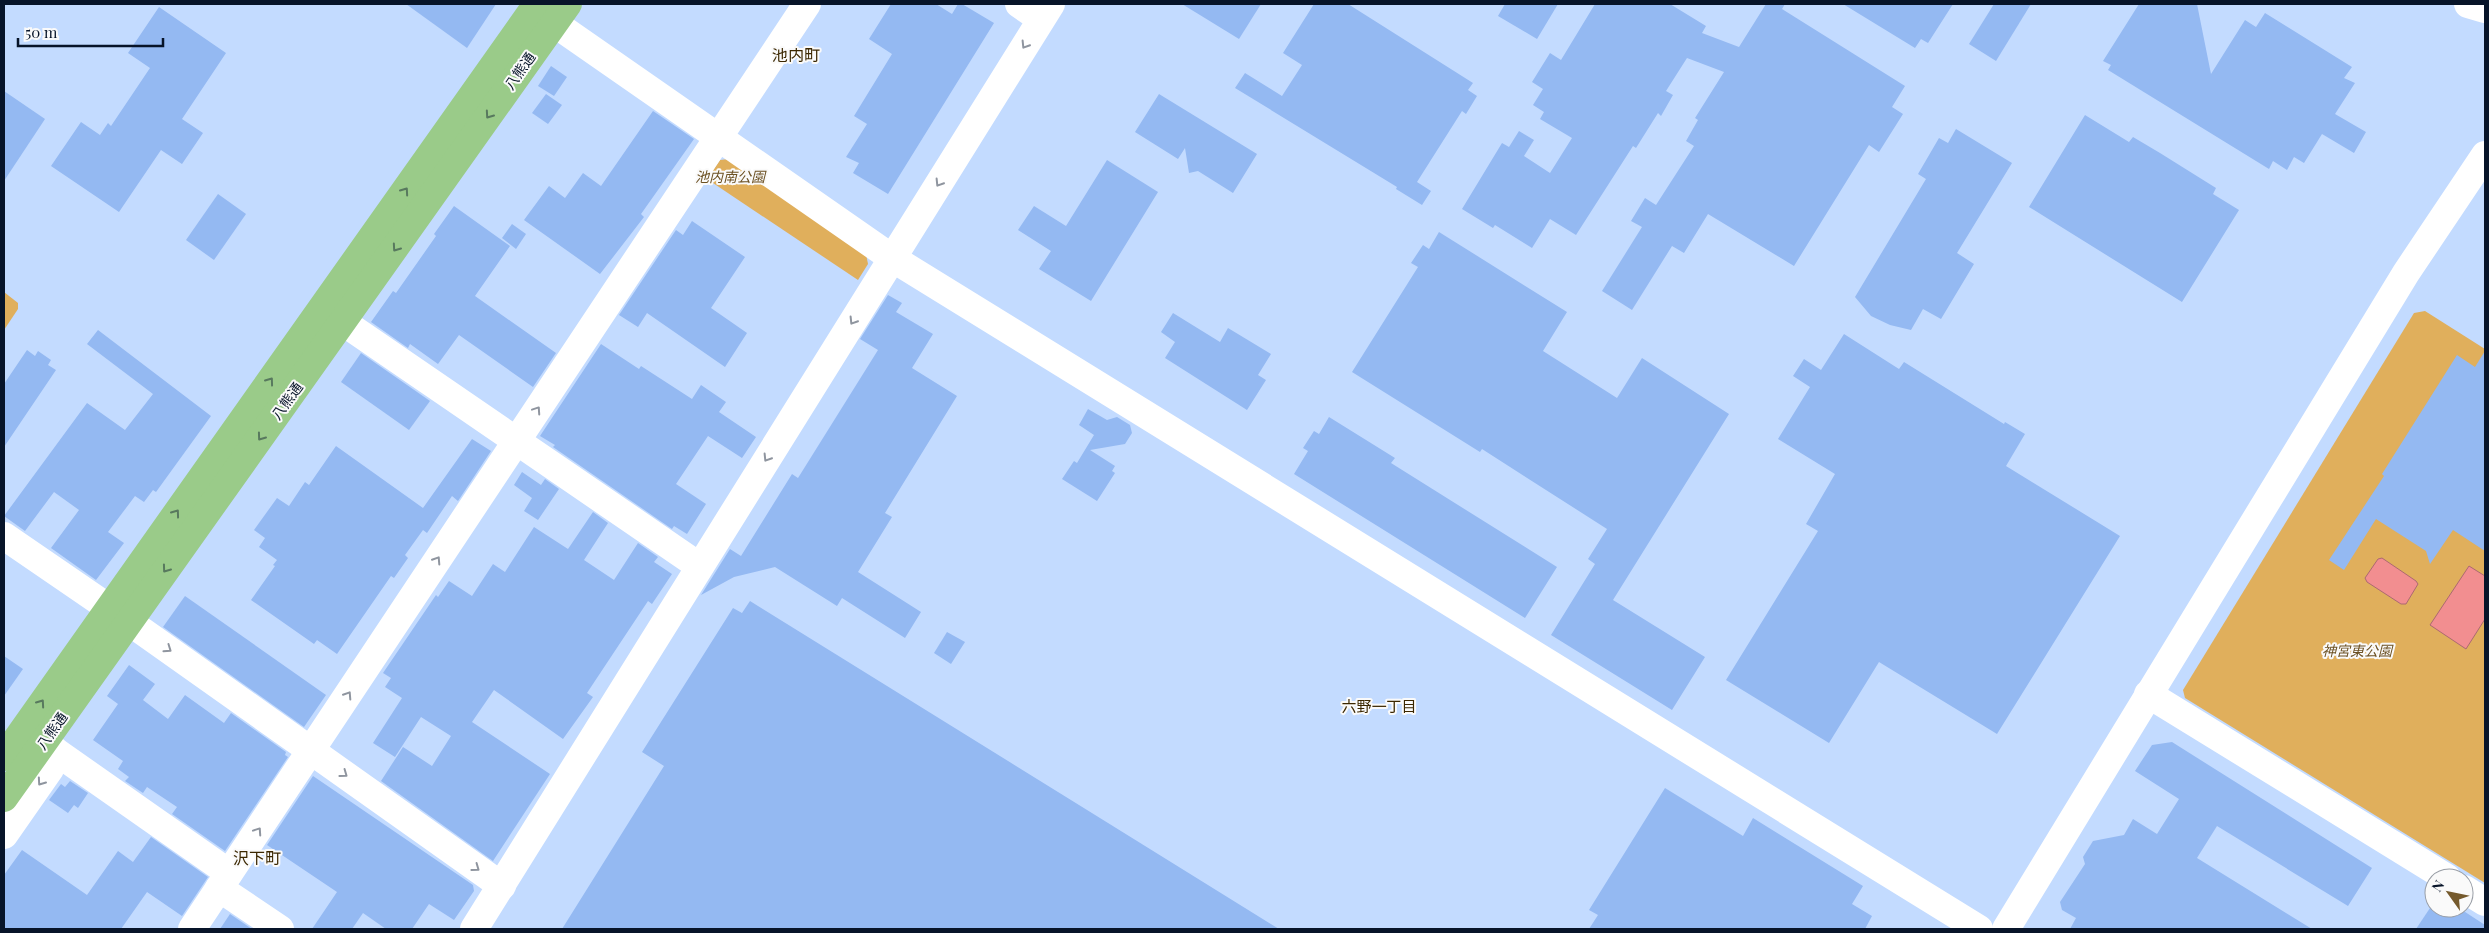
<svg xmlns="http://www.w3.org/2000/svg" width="2489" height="933" viewBox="0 0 2489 933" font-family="'Playfair Display','Noto Sans JP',serif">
	<rect width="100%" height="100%" fill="#c3dbff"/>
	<g fill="#e0af5c">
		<polygon points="729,159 866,254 868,264 858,280 707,179 720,160"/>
		<polygon points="4,292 18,303 18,309 4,330"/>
		<polygon points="2425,311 2485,349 2485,883 2185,698 2183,690 2414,313"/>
	</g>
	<g fill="#f28e90" stroke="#ac6971">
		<polygon points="2382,558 2416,581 2418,584 2406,604 2401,604 2367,582 2365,578 2378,559"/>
		<polygon points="2469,566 2485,576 2485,619 2466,649 2430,625"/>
	</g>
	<g fill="#94b9f2">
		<polygon points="406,4 496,4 467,48"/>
		<polygon points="891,4 936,4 952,14 958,4 962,4 994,23 888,194 853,173 859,163 846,157 867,124 854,116 892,54 869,39"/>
		<polygon points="1182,4 1261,4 1239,39"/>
		<polygon points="1314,4 1348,4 1473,83 1468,90 1477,96 1466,114 1462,111 1417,182 1431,191 1422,205 1396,189 1397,187 1235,88 1245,73 1282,96 1302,65 1283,53"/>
		<polygon points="1505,4 1558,4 1537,39 1498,16"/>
		<polygon points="1595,4 1670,4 1706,26 1702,33 1739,47 1766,4 1785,4 1782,9 1905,86 1892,107 1903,114 1879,152 1869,145 1794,266 1708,214 1684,253 1672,246 1632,310 1602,291 1642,227 1631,221 1645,198 1656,205 1694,146 1686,141 1698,120 1695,118 1724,72 1687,58 1666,91 1673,95 1661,116 1658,113 1636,148 1633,146 1576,235 1550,219 1532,248 1495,225 1493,228 1462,209 1502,143 1509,147 1519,131 1534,140 1524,156 1550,173 1572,138 1540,119 1544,112 1533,105 1543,89 1532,82 1550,53 1561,60"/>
		<polygon points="1843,4 1953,4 1928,43 1921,39 1915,48"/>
		<polygon points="1994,4 2031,4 1996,61 1969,44"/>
		<polygon points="2139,4 2197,4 2211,74 2245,20 2256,27 2265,13 2352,67 2344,78 2355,83 2335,114 2366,132 2354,153 2322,134 2304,163 2294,157 2287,170 2273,161 2269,169 2108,70 2111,65 2103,61"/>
		<polygon points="159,7 226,53 182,119 203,133 182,164 161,150 119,212 51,166 81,122 100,135 108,123 111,126 150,68 128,53"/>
		<polygon points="551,66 567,77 554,96 538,86"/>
		<polygon points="4,91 45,119 4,181"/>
		<polygon points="546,94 562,105 548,124 532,113"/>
		<polygon points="1159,94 1257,154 1233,193 1198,171 1189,173 1185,148 1178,159 1135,132"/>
		<polygon points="653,111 694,139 641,214 644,217 600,274 524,220 549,186 565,198 583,173 601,186"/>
		<polygon points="2085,115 2129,142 2133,137 2160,153 2216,188 2213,194 2239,210 2182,302 2029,207"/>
		<polygon points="1956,129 2012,163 1957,253 1974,264 1941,319 1923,309 1911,330 1890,325 1871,316 1855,297 1926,179 1918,174 1939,138 1948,143"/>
		<polygon points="1107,160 1158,192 1091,301 1039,269 1051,251 1018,230 1034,206 1066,226"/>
		<polygon points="218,194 246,214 214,260 186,240"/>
		<polygon points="454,206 510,246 475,296 556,353 533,387 459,335 438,364 410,344 408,348 371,322 393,291 396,293 436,236 434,234"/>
		<polygon points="692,221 745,257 711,308 747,333 725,367 647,313 638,327 619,315 676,230 683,235"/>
		<polygon points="512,224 526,234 516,249 502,238"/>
		<polygon points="1439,232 1567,312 1543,351 1617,398 1642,358 1729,414 1613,600 1705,657 1672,710 1551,635 1595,564 1588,559 1607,529 1482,449 1480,452 1352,372 1418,267 1411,263 1423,245 1429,249"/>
		<polygon points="888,295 902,303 896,312 933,334 912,368 957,396 885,513 892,517 858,572 921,612 905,638 842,598 837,606 775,567 734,577 701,595 730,549 741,556 792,474 798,478 878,350 860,339"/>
		<polygon points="1173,313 1220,342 1228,328 1271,354 1258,375 1266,380 1247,410 1165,358 1175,342 1161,332"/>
		<polygon points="98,330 211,416 156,492 153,490 144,502 135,496 108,532 124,543 96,580 51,548 79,510 54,492 25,531 4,516 87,403 125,430 153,394 87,344"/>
		<polygon points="1844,334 1899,369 1904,362 2004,424 2005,422 2025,434 2006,466 2120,536 1997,734 1879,662 1829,743 1726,680 1818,531 1806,524 1835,474 1778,439 1810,387 1793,376 1804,359 1821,370"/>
		<polygon points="601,344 639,369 641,366 692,399 701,385 726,402 719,412 756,437 742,458 708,436 676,484 706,504 687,534 674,526 672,529 553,447 555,445 540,436"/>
		<polygon points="27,350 35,356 38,351 51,360 48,365 56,370 4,447 4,384"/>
		<polygon points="2485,351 2485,551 2453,530 2430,564 2426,551 2376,519 2344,570 2329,560 2384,476 2382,474 2457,355 2475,367"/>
		<polygon points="361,353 430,401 409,430 341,382"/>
		<polygon points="1088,409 1107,420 1117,417 1130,425 1132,433 1125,444 1090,450 1115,466 1112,471 1115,473 1097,501 1062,479 1074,461 1077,463 1094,435 1079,425"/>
		<polygon points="1329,417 1395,458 1391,463 1557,567 1525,618 1294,474 1308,451 1303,448 1314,431 1319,434"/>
		<polygon points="472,439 491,451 458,501 452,496 427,533 423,530 405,555 408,558 394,578 391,576 337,654 317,640 314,644 251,600 275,566 273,565 277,560 259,547 265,538 254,530 277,498 289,506 305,482 309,485 336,446 423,508"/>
		<polygon points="522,472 541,485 545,479 559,489 538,520 524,511 532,498 514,485"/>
		<polygon points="593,512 608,523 584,560 614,580 638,543 658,557 654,562 672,574 652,604 648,601 587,693 593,697 563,739 494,690 472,722 550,774 493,861 381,781 403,747 432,766 451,736 421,717 395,757 373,743 402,698 385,687 391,678 383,673 436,595 438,597 449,581 472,596 493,564 505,572 534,527 568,549"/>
		<polygon points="185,596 326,695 304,727 163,627"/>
		<polygon points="750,601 1079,805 1279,929 562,929 664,766 642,752 733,608 742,613"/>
		<polygon points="947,632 965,642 951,664 934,653"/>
		<polygon points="4,656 23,669 4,696"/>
		<polygon points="129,665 155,684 143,700 168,719 185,695 224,723 231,713 286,752 285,755 288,757 225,851 172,814 177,807 147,787 143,793 125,781 129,777 118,769 123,761 93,740 118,704 107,696"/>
		<polygon points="2172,742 2372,868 2348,906 2217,826 2197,858 2312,929 2070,929 2076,918 2062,910 2060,902 2085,864 2083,857 2093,841 2124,835 2133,819 2157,834 2179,799 2135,771 2152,745"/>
		<polygon points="313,776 473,885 474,891 454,920 429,904 412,929 386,929 363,913 352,929 312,929 337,892 267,845"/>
		<polygon points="70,781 88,793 78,808 74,805 68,813 49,800 61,784 65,787"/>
		<polygon points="1665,788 1743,836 1753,818 1863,886 1852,904 1872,916 1865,929 1589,929 1598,915 1589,910"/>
		<polygon points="151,837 208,877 182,916 147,892 121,929 4,929 4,875 22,850 87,895 118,851 133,862"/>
		<polygon points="2430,908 2459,908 2485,925 2485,929 2416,929"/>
		<polygon points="230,914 252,929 220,929"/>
	</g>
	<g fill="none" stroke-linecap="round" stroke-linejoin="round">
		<g stroke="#fff" stroke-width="28">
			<polyline points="1019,4 1041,19"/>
			<polyline points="2468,4 2485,9"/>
			<polyline points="554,23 892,258 1979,929"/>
			<polyline points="324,309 699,566"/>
			<polyline points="4,536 128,621 502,886"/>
			<polyline points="2148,694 2447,878"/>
			<polyline points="55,751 229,873"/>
			<polyline points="4,835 50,769 55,751 45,741"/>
			<polyline points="219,888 280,929"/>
			<polyline points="2464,889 2485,902"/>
			<polyline points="192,929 807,4"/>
			<polyline points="474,929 1051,4"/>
			<polyline points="2006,929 2406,273 2485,155"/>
		</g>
		<g stroke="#9acb89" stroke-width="28">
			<polyline points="4,757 537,4"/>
			<polyline points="4,798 568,4"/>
		</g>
	</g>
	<defs><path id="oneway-chevron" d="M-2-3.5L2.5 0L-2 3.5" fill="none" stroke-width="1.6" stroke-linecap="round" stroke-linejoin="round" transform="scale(1.25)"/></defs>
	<g stroke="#8f959f">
		<use href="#oneway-chevron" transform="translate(1025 45) rotate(122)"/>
		<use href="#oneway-chevron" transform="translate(939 183) rotate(122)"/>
		<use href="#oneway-chevron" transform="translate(853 321) rotate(122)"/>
		<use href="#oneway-chevron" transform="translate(537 410) rotate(-56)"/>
		<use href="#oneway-chevron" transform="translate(767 458) rotate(122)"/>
		<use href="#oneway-chevron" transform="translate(437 560) rotate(-57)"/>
		<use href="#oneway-chevron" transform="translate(168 649) rotate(35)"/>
		<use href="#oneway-chevron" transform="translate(348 695) rotate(-57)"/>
		<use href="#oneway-chevron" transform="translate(344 774) rotate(36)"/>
		<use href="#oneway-chevron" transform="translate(41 782) rotate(125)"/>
		<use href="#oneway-chevron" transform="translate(258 831) rotate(-56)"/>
		<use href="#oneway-chevron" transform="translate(476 868) rotate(36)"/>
	</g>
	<g stroke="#58795e">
		<use href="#oneway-chevron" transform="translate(489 115) rotate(125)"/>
		<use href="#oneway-chevron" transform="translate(405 191) rotate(-55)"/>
		<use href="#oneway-chevron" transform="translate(396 248) rotate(125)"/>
		<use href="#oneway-chevron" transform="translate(270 381) rotate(-54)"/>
		<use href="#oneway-chevron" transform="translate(261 437) rotate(126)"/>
		<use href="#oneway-chevron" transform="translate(176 513) rotate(-54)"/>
		<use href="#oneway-chevron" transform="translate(166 569) rotate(126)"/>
		<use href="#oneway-chevron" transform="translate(41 703) rotate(-55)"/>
	</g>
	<g text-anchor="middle" stroke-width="4" stroke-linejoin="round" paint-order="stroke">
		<g font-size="14" fill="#071429" stroke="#fafafa">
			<text transform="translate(520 71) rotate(-55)" y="5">八熊通</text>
			<text transform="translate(287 401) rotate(-54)" y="5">八熊通</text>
			<text transform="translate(52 731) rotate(-55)" y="5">八熊通</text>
		</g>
		<g font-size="14" font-style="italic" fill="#6c5123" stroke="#fafafa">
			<text x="730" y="182">池内南公園</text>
			<text x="2357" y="656">神宮東公園</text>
		</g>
		<g font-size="15" fill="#3b2700" stroke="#fafafa">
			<text x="1379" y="712">六野一丁目</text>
		</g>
		<g font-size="16" fill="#3b2700" stroke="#fafafa">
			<text x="796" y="61">池内町</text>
			<text x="257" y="864">沢下町</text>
		</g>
	</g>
	<rect width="2489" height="933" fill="none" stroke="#071429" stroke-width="10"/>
	<g transform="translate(2449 893) rotate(303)"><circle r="24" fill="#fafafa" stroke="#999ea6"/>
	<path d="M0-4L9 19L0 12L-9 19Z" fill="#755a2d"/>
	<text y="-8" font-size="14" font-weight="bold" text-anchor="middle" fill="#071429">N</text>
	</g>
	<path d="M18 38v8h145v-8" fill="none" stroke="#071429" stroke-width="2.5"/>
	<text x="25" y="38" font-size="15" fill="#071429" stroke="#fafafa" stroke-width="4" paint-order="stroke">50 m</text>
</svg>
